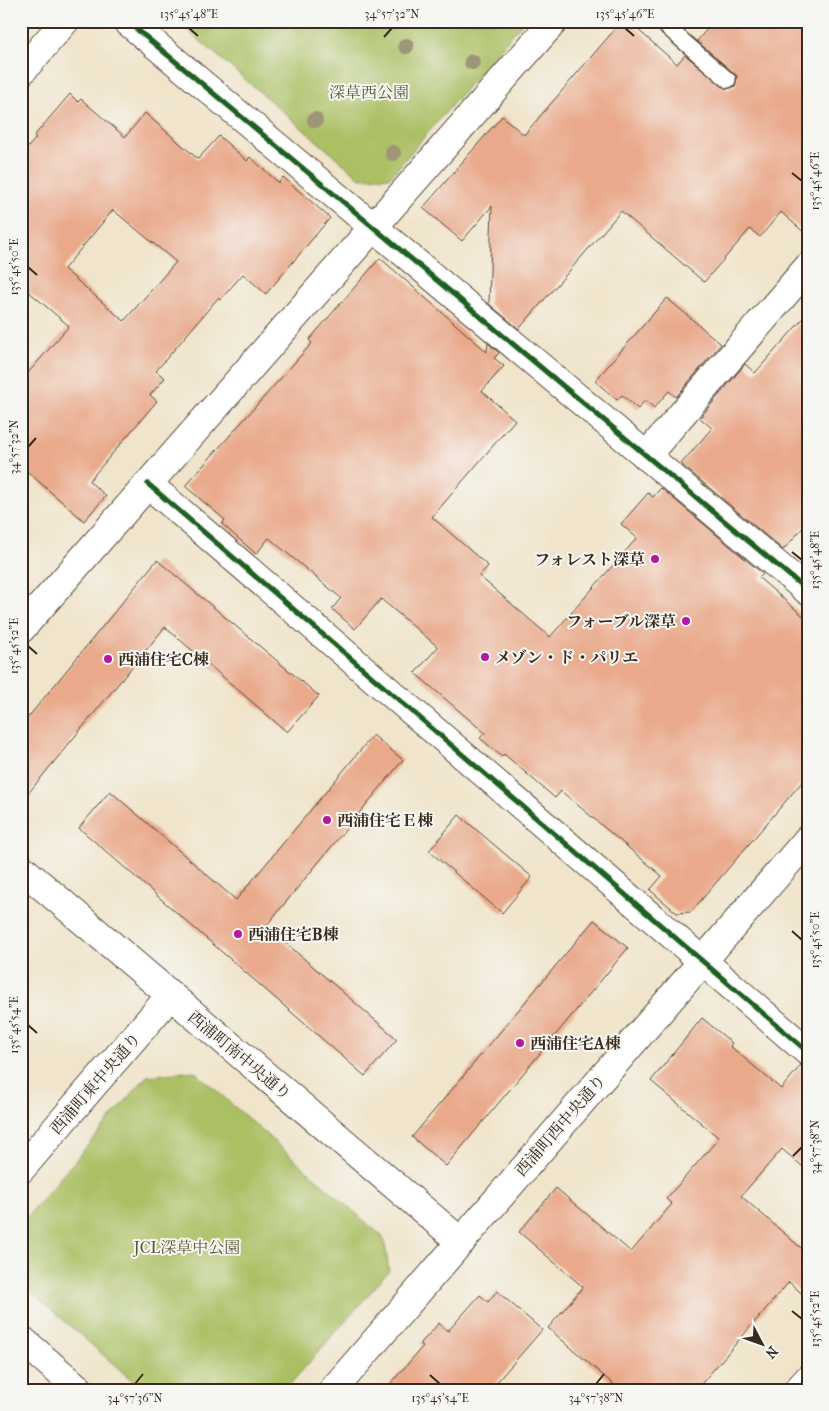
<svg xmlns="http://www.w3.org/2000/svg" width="829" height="1411" viewBox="0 0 829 1411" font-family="'IM FELL French Canon','Noto Serif JP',serif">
	<rect width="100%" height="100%" fill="#f6f6f2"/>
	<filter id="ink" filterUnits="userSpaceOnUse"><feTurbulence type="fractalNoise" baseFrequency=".02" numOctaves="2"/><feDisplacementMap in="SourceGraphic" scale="10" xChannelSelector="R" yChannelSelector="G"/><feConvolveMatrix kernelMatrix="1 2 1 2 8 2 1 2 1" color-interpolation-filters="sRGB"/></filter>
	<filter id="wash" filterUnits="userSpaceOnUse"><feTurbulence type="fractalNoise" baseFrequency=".0096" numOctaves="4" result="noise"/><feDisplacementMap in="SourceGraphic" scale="20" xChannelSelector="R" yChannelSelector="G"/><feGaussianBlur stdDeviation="1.12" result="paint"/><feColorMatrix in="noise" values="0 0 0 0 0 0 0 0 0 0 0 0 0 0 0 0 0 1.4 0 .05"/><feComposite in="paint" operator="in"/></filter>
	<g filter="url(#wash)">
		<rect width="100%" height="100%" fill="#f0e4ca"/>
		<g fill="#abbf63" stroke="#737440">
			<polygon points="177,21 524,21 390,177 360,178"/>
			<polygon points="194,1071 384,1238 389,1271 285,1390 143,1390 21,1283 21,1224 147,1076"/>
		</g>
		<g id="blocks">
			<g fill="#e9a98a" fill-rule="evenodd">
				<polygon points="622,21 628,21 677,64 685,55 727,89 735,86 737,76 697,41 714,21 808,21 808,236 781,212 760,237 750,229 704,282 621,211 519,329 489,304 492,206 462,241 423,208 502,116 524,135"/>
				<path d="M 70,94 L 78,102 L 81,99 L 125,137 L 145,113 L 198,159 L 219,136 L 247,161 L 250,157 L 279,183 L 283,177 L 330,218 L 266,294 L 243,274 L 220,300 L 218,298 L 156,371 L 165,378 L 150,395 L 157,401 L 89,481 L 106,496 L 84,521 L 21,466 L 21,381 L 69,326 L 21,285 L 21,155 L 36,138 L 34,136 ZM 113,210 L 176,262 L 124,321 L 64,269 Z"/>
				<polygon points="380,258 487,352 488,343 499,353 494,358 504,366 482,391 515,420 432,517 488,566 479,576 550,637 637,538 621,524 648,493 653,497 661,488 763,574 759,578 808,620 808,775 691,912 677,913 650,890 662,876 561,791 555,798 504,754 502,757 480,738 485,733 415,673 438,647 381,599 355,629 332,609 341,598 269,538 256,554 222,524 225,520 185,486 312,343 309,340"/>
				<polygon points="667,298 721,344 676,397 669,391 654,408 645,400 638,409 622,395 617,400 595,381"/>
				<polygon points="808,313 808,522 783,550 681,464 712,428 700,418 745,364 755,373"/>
				<polygon points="157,560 319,696 287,732 165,627 21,802 21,726"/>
				<polygon points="373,735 403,760 266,926 397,1039 365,1076 79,828 110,791 236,900"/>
				<polygon points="459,815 532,877 502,913 429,851"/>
				<polygon points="594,920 628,948 446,1166 412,1137"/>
				<polygon points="702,1018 732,1043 730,1046 781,1089 801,1065 808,1067 808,1171 782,1149 741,1196 808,1254 808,1299 789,1282 696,1390 620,1390 548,1328 583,1287 519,1232 556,1188 631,1252 672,1204 666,1199 719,1138 651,1081"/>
				<polygon points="497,1291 542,1330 490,1390 385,1390 423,1346 420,1344 439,1323 448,1331 480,1295 488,1302"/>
			</g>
		</g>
	</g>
	<g filter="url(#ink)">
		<use href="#blocks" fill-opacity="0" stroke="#564638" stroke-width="1"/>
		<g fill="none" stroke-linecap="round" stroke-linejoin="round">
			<g stroke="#564638" stroke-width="18">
				<polyline id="service" points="660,21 728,80"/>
			</g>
			<g stroke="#564638" stroke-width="30">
				<g id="minor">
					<polyline points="127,21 808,591"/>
					<polyline points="21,72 65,21"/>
					<polyline points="646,456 808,267"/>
					<polyline points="148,484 808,1052"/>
					<polyline points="21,629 554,21"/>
					<polyline points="21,868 461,1242"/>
					<polyline points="21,1169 170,996"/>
					<polyline points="21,1339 80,1390"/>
					<polyline points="333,1390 808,839"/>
					<polyline points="798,1390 808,1379"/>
				</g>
			</g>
			<use href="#service" stroke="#fff" stroke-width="15"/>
			<use href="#minor" stroke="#fff" stroke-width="28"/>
			<g stroke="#f6f6f2" stroke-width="8">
				<g id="cycleway">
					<polyline points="127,21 808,591"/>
					<polyline points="148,484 808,1052"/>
				</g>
			</g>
			<use href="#cycleway" stroke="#1b5e20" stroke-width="5"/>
		</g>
		<g fill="#9f9677">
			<circle cx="406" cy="46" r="8"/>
			<circle cx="472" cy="62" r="8"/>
			<circle cx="315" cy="120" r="8"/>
			<circle cx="393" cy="153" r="8"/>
		</g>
	</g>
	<path fill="none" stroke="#3b2a1e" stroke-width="2" d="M 189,28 L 198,36M 625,28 L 634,36M 384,37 L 392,28M 792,173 L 802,181M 28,267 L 37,275M 28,447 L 36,438M 792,552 L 802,560M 28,646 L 37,654M 792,931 L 802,940M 28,1025 L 37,1033M 793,1156 L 802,1147M 792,1311 L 802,1319M 430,1375 L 440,1384M 135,1384 L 143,1374M 596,1384 L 604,1374"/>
	<g fill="#b5179e" stroke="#f6f6f2" stroke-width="2">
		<circle cx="655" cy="559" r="5"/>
		<circle cx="686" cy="621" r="5"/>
		<circle cx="485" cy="657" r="5"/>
		<circle cx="108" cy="659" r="5"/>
		<circle cx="327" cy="820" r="5"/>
		<circle cx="238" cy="934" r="5"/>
		<circle cx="520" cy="1043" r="5"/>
	</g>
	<g text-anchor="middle" stroke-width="4" stroke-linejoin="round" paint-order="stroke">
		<g font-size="16" fill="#5d5733" stroke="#f6f6f2">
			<text x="369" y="98">深草西公園</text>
			<text x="187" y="1253">JCL深草中公園</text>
		</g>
		<g font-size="16" font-weight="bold" fill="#3b2a1e" stroke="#f6f6f2" text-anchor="start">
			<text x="645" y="565" text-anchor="end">フォレスト深草</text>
			<text x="676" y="627" text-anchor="end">フォーブル深草</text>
			<text x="495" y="663">メゾン・ド・パリエ</text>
			<text x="118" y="665">西浦住宅C棟</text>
			<text x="337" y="826">西浦住宅Ｅ棟</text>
			<text x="248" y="940">西浦住宅B棟</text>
			<text x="530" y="1049">西浦住宅A棟</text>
		</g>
		<g font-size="16" fill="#3b2a1e" stroke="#f6f6f2">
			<text transform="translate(240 1055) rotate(40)" y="6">西浦町南中央通り</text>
			<text transform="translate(95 1083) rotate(-49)" y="6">西浦町東中央通り</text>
			<text transform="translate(560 1125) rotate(-49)" y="6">西浦町西中央通り</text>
		</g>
	</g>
	<rect width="829" height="1411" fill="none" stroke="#f6f6f2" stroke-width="55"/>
	<g transform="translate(762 1344) rotate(131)" stroke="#f6f6f2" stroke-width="4" paint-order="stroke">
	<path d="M0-4L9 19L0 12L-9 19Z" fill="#3b2a1e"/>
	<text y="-8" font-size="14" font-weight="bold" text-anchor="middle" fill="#3b2a1e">N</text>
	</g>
	<rect x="28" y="28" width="774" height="1356" fill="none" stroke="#3b2a1e" stroke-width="2"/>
	<g font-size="12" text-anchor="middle" fill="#3b2a1e">
		<text x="189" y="18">135°45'48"E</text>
		<text x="392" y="18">34°57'32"N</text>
		<text x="625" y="18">135°45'46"E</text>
		<text transform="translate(815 181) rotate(-90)" y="4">135°45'46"E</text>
		<text transform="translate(14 267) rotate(-90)" y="4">135°45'50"E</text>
		<text transform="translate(14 447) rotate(-90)" y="4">34°57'32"N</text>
		<text transform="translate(815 560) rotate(-90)" y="4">135°45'48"E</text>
		<text transform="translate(14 646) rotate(-90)" y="4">135°45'52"E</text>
		<text transform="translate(815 940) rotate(-90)" y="4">135°45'50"E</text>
		<text transform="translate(14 1025) rotate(-90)" y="4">135°45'54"E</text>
		<text transform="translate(815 1147) rotate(-90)" y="4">34°57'38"N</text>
		<text transform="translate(815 1319) rotate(-90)" y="4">135°45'52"E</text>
		<text x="135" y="1402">34°57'36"N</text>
		<text x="440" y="1402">135°45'54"E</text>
		<text x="596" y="1402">34°57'38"N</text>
	</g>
</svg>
